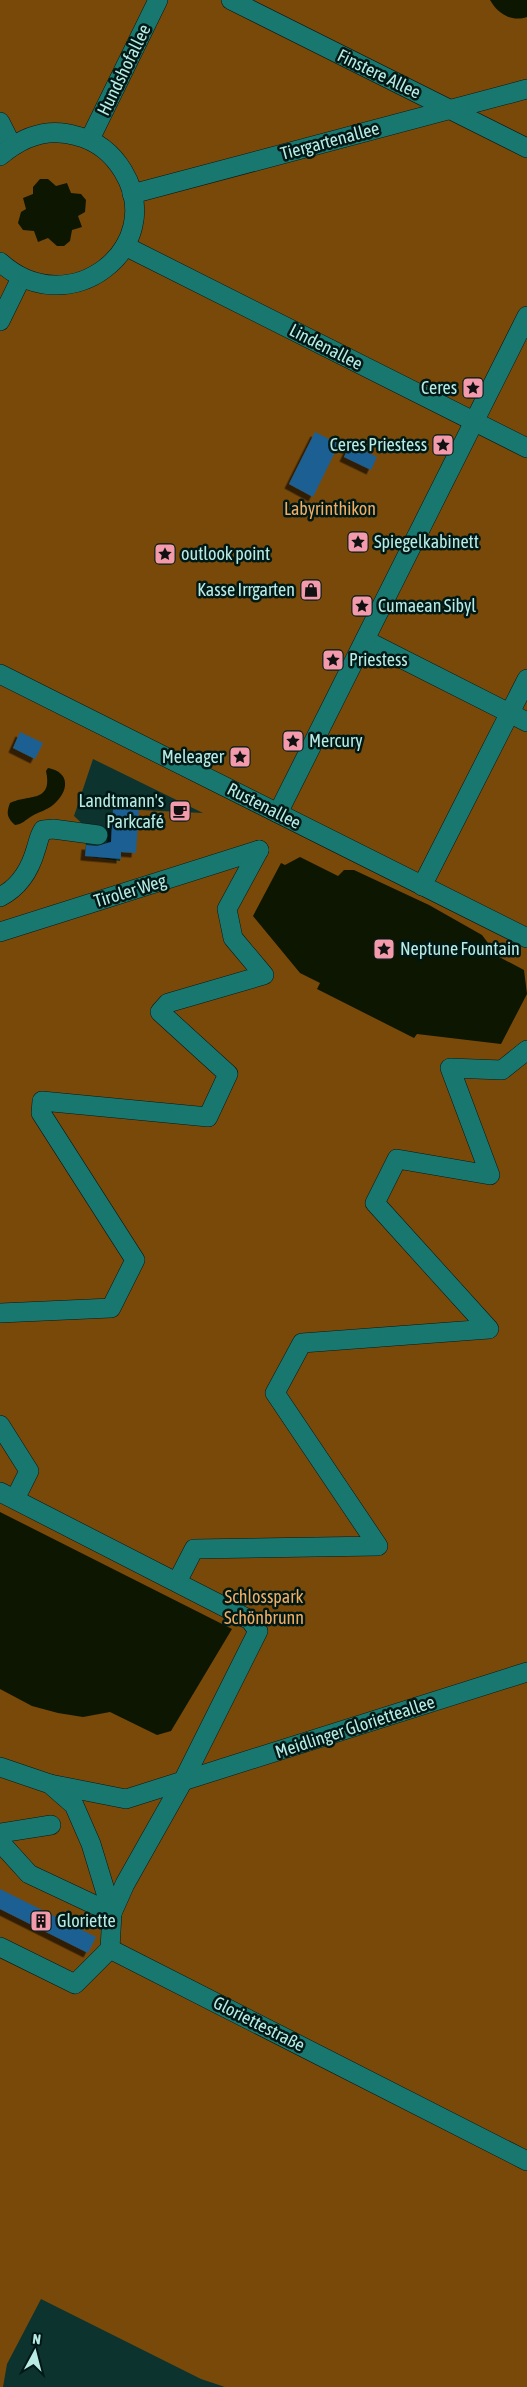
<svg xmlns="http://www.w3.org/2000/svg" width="527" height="2387" viewBox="0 0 527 2387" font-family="'Asap Condensed',sans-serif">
	<defs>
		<filter id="shadow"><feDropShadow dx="-4.5" dy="4.5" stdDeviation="0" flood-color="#0009"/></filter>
	</defs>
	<rect width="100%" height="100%" fill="#0d332f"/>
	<path fill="#79490a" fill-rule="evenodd" d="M 0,0 L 527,0 L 527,2387 L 225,2387 L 201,2379 L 41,2299 L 7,2364 L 3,2387 L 0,2387 ZM 93,759 L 203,813 L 139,810 L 121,852 L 120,861 L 85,856 L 87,828 L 74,816 Z"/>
	<g fill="#0c1600">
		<path d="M 490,0 L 527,0 L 527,17 C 511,22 498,14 490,0 Z"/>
		<polygon points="40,179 48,179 56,186 67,183 71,193 81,194 86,200 85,212 78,216 82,227 72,230 70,241 64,246 57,246 48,238 38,242 34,231 23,230 18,223 21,212 26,209 23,198 33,194 33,187"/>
		<path d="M 48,768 C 71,772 69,792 53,805 C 47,810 39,812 32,816 C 25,820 23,824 15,825 C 7,818 6,813 10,803 C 29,794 53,803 46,771 Z"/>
		<polygon points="300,857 338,876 344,870 354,870 429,905 482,935 488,943 486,950 524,970 527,994 501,1044 417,1034 414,1038 317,989 320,983 300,973 253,916 281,863 285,865"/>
		<polygon points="0,1512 232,1629 171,1731 157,1735 110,1712 83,1717 58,1713 32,1706 0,1689"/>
	</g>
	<g fill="#1e5f92" filter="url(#shadow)">
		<polygon points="315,432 339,444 313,497 289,484"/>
		<polygon points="350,444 377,457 371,470 344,457"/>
		<polygon points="20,732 43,743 35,759 13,748"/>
		<polygon points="113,809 139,810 136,853 121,852 121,859 85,856 86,845 97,846 111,842"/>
		<polygon points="0,1889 96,1937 88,1953 0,1909"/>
	</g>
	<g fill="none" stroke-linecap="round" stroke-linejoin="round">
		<g stroke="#081716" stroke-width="20">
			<g id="street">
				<polyline points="231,0 527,148"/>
				<polyline points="0,122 12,146"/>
				<polyline points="90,139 158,0"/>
				<path d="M 0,156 C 22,137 48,127 77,136 C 97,141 112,153 123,171 C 169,247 69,325 0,262"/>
				<polyline points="132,194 527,89"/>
				<polyline points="125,246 527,448"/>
				<polyline points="0,321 21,278"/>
				<polyline points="365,640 527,722"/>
				<polyline points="0,674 527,938"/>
				<polyline points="278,813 527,316"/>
				<polyline points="422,886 527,679"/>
				<path d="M 0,897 C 20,887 30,870 36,849 C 38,843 39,836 43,830 L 53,829 L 98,835"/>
				<polyline points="0,932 259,850"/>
				<polyline points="0,1313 111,1308 135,1260 41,1113 42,1101 208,1117 228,1074 160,1012 168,1003 264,975 233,938 227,909 259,850"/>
				<polyline points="0,1425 29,1471 15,1499"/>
				<polyline points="0,1492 250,1620 258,1631 183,1781 125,1884 112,1913 29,1874 0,1842"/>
				<polyline points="177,1582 194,1549 378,1546 275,1393 302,1343 489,1329 375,1203 397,1159 490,1175 450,1068 502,1070 527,1050"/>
				<polyline points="0,1767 50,1784 74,1805 91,1844 112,1913 110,1949"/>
				<polyline points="50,1784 126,1799 527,1672"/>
				<polyline points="0,1833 51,1825"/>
				<polyline points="0,1947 75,1984 110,1949"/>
				<polyline points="110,1949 527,2161"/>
			</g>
		</g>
		<use href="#street" stroke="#187870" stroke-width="19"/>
	</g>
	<defs>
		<g id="sight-square" transform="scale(1.125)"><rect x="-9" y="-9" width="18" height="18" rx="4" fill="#f39aac" stroke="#011916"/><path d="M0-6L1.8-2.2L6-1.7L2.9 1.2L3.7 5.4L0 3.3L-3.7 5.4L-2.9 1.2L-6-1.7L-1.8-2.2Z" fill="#111"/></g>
		<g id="shop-square" transform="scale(1.125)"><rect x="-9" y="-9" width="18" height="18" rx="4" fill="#f39aac" stroke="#011916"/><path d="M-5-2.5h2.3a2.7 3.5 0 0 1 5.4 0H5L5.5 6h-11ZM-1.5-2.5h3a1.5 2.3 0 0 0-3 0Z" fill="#111"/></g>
		<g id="cafe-square" transform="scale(1.125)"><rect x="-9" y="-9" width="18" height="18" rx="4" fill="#f39aac" stroke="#011916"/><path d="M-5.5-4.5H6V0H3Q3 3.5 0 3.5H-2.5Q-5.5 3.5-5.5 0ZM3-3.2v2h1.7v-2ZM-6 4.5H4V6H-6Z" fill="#111"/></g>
		<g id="building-square" transform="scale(1.125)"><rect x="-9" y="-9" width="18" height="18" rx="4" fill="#f39aac" stroke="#011916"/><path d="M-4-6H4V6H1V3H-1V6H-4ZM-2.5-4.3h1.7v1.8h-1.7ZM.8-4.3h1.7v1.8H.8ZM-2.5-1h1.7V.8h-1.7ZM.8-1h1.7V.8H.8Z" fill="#111"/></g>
	</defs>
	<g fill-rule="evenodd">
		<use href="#sight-square" x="473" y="388"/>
		<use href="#sight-square" x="443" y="445"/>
		<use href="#sight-square" x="358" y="542"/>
		<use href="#sight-square" x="165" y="554"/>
		<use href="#shop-square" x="311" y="590"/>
		<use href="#sight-square" x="362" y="606"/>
		<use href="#sight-square" x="333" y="660"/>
		<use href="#sight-square" x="293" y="741"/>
		<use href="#sight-square" x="240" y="757"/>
		<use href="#cafe-square" x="180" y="811"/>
		<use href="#sight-square" x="384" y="949"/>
		<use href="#building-square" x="41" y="1921"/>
	</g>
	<g text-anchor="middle" stroke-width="5" stroke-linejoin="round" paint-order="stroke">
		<g font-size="18" fill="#b9ebe5" stroke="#011916">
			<text transform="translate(124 70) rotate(-64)" y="6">Hundshofallee</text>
			<text transform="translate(379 74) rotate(26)" y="6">Finstere Allee</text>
			<text transform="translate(330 141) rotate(-15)" y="6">Tiergartenallee</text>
			<text transform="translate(326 347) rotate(27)" y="6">Lindenallee</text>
			<text transform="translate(264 806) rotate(27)" y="6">Rustenallee</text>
			<text transform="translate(130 891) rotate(-17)" y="6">Tiroler Weg</text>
			<text transform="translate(355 1727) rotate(-18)" y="6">Meidlinger Glorietteallee</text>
			<text transform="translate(259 2024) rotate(27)" y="6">Gloriettestraße</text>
		</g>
		<g font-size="18" fill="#b9ebe5" stroke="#011916" text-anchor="start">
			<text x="457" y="394" text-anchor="end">Ceres</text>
			<text x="427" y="451" text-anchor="end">Ceres Priestess</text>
			<text x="374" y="548">Spiegelkabinett</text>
			<text x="181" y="560">outlook point</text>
			<text x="295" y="596" text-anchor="end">Kasse Irrgarten</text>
			<text x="378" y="612">Cumaean Sibyl</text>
			<text x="349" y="666">Priestess</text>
			<text x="309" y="747">Mercury</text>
			<text x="224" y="763" text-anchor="end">Meleager</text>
			<text x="164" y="807" text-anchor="end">Landtmann's<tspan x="164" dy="21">Parkcafé</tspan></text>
			<text x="400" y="955">Neptune Fountain</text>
			<text x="57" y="1927">Gloriette</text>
		</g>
		<g font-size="18" fill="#f3ae63" stroke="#011916">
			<text x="330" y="515">Labyrinthikon</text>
			<text x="264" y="1603">Schlosspark<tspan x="264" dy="21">Schönbrunn</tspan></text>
		</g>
	</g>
	<g transform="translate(35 2352) rotate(7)" stroke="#011916" stroke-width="4" paint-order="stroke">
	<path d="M0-4L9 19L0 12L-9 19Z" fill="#b9ebe5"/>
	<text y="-8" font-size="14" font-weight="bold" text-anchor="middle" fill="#b9ebe5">N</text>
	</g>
</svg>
